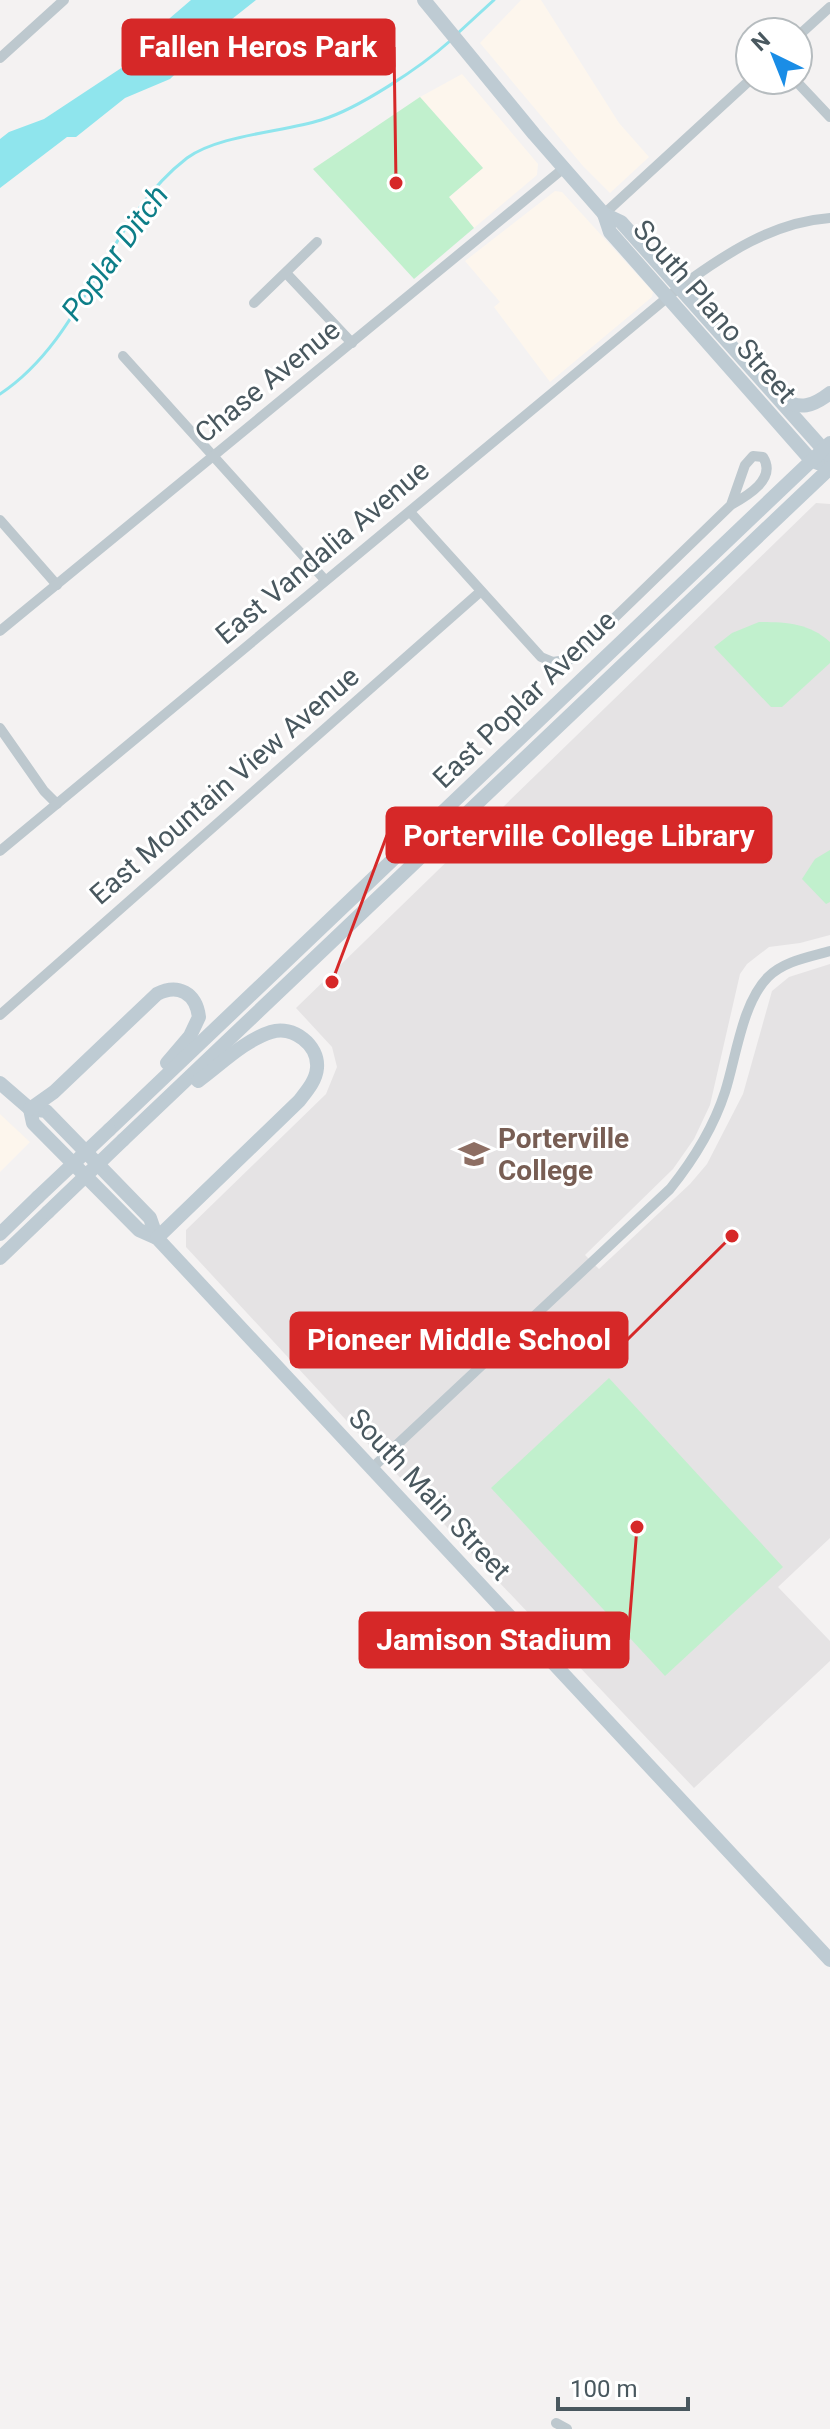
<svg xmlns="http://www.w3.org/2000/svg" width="830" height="2429" viewBox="0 0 830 2429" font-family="Roboto,sans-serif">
	<rect width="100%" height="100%" fill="#f4f2f2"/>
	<g fill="#fdf6ed">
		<polygon points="521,0 541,0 619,123 649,157 610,193 583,166 480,43"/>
		<polygon points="462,74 538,164 537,175 474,228 449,197 483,168 420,97"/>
		<polygon points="555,191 562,192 653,292 652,297 550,382 494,307 500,302 465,261"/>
		<polygon points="0,1114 30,1142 0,1172"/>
	</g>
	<polygon fill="#e5e3e4" points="816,503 830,504 830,935 800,943 769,947 747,964 740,974 710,1105 694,1139 673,1169 585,1255 599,1269 690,1184 707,1164 743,1094 772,991 789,977 830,964 830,1538 778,1587 830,1641 830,1661 694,1788 392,1469 391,1460 378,1447 370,1446 186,1247 186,1230 326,1094 337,1067 332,1047 296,1008"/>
	<g fill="#c1f0cd">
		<polygon points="420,97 483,168 449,197 474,228 414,279 313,169"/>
		<path d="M 759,622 C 786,622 809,623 830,642 L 830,663 L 782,707 L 771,707 L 714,647 L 732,633 Z"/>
		<polygon points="830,850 830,902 826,904 802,879 815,859"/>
		<polygon points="609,1378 783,1567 665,1676 491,1488"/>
	</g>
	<polygon fill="#8fe5ed" points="191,0 256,0 232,19 170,79 125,98 76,137 67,137 0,188 0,139 9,132 44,119 144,53 170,18"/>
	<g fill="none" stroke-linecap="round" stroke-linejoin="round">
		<g stroke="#8fe5ed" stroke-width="3">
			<polyline points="458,33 494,0"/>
			<path d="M 0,394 C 86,337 106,220 187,158 C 218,135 283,132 321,120 C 358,109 421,67 450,41"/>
		</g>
		<g stroke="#bdc8ce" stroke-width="10">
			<polyline points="798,36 830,7"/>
			<polyline points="0,58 64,0"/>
			<polyline points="795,80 830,117"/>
			<polyline points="604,214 750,80"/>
			<polyline points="286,273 352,343"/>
			<polyline points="254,303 317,242"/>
			<polyline points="123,356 325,580"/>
			<path d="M 410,512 L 541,657 L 553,662 L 572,659 L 731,505 C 747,496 777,479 763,457 L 753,456 L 745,465 L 731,505"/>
			<polyline points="0,520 57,585"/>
			<polyline points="0,631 564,168"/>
			<polyline points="0,728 44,791 57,804"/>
			<path d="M 0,851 L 680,287 C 725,254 773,222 830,218"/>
			<polyline points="0,1015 480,592"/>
			<path d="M 371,1469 L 670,1189 C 694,1159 713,1129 725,1092 C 736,1058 742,1003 768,977 C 784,961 809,957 830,951"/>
			<polyline points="556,2423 567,2429"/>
		</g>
		<g stroke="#becbd3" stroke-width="14">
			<polyline points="424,0 534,134 604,214 621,222 823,449 826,456"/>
			<polyline points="604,214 610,232 811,460 818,463"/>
			<path d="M 781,398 C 800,411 813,406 830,393"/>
			<polyline points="0,1083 30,1109 46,1111 150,1218 157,1238"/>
			<polyline points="30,1109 33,1123 139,1230 157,1238 830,1960"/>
			<path d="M 30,1109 L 54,1092 L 157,994 C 178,983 196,993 199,1017 L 190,1036 L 167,1063"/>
			<polyline points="109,1130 830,443"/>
			<polyline points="123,1140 830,468"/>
			<polyline points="0,1234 38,1197"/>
			<path d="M 157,1238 L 299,1101 C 306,1092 316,1081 317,1068 C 319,1045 293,1025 271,1032 C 245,1040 220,1065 198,1081"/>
			<polyline points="0,1258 48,1212"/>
		</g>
		<g stroke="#becbd3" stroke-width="14">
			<polyline points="38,1197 109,1130"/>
			<polyline points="48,1212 123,1140"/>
		</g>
	</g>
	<defs>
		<g id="university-bare" transform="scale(2.4)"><path d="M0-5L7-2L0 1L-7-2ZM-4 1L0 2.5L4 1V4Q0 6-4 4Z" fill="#8d6e63" stroke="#fff" stroke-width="2.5" paint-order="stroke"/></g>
	</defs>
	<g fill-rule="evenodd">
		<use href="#university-bare" x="474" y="1154"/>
	</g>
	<g text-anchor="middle" stroke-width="6" stroke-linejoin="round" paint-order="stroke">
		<g font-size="28" fill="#49585f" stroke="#fff">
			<text transform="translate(715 311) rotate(49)" y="10">South Plano Street</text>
			<text transform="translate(267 381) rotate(-39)" y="10">Chase Avenue</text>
			<text transform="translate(322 552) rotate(-40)" y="10">East Vandalia Avenue</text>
			<text transform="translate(524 699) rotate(-44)" y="10">East Poplar Avenue</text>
			<text transform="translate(224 785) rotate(-41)" y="10">East Mountain View Avenue</text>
			<text transform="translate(430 1494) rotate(47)" y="10">South Main Street</text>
		</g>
		<g font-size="28" font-weight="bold" fill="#785e54" stroke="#fff" text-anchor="start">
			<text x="498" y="1148">Porterville<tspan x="498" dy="32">College</tspan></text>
		</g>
		<g font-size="30" font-style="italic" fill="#0d7e88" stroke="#fff">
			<text transform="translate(115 253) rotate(-54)" y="10">Poplar Ditch</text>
		</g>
	</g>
	<path fill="none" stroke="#d62828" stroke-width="3" d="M396 183L394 47M332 982L387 835M732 1236L627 1340M637 1527L628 1640"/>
	<g fill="#d62828" stroke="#fff" stroke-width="3">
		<circle cx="396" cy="183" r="8"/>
		<circle cx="332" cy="982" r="8"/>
		<circle cx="732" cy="1236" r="8"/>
		<circle cx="637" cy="1527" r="8"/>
	</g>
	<g fill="#d62828" stroke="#d62828" stroke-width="3">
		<rect x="123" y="20" width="271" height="54" rx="8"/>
		<rect x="387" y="808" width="384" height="54" rx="8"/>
		<rect x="291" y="1313" width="336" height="54" rx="8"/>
		<rect x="360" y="1613" width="268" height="54" rx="8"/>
	</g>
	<g font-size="30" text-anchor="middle" font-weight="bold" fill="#fff">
		<text x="258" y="57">Fallen Heros Park</text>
		<text x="579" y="846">Porterville College Library</text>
		<text x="459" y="1350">Pioneer Middle School</text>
		<text x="494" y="1650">Jamison Stadium</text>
	</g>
	<g transform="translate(774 56) rotate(317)"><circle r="38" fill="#ffffff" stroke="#b6bcbf" stroke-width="2"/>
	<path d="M0-6L14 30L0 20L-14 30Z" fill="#1a8de6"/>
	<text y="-12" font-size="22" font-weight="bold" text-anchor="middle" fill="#49585f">N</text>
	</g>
	<path d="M558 2397v12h130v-12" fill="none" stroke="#49585f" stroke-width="4"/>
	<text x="570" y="2397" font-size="24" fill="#49585f" stroke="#ffffff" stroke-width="6" paint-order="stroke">100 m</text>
</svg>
